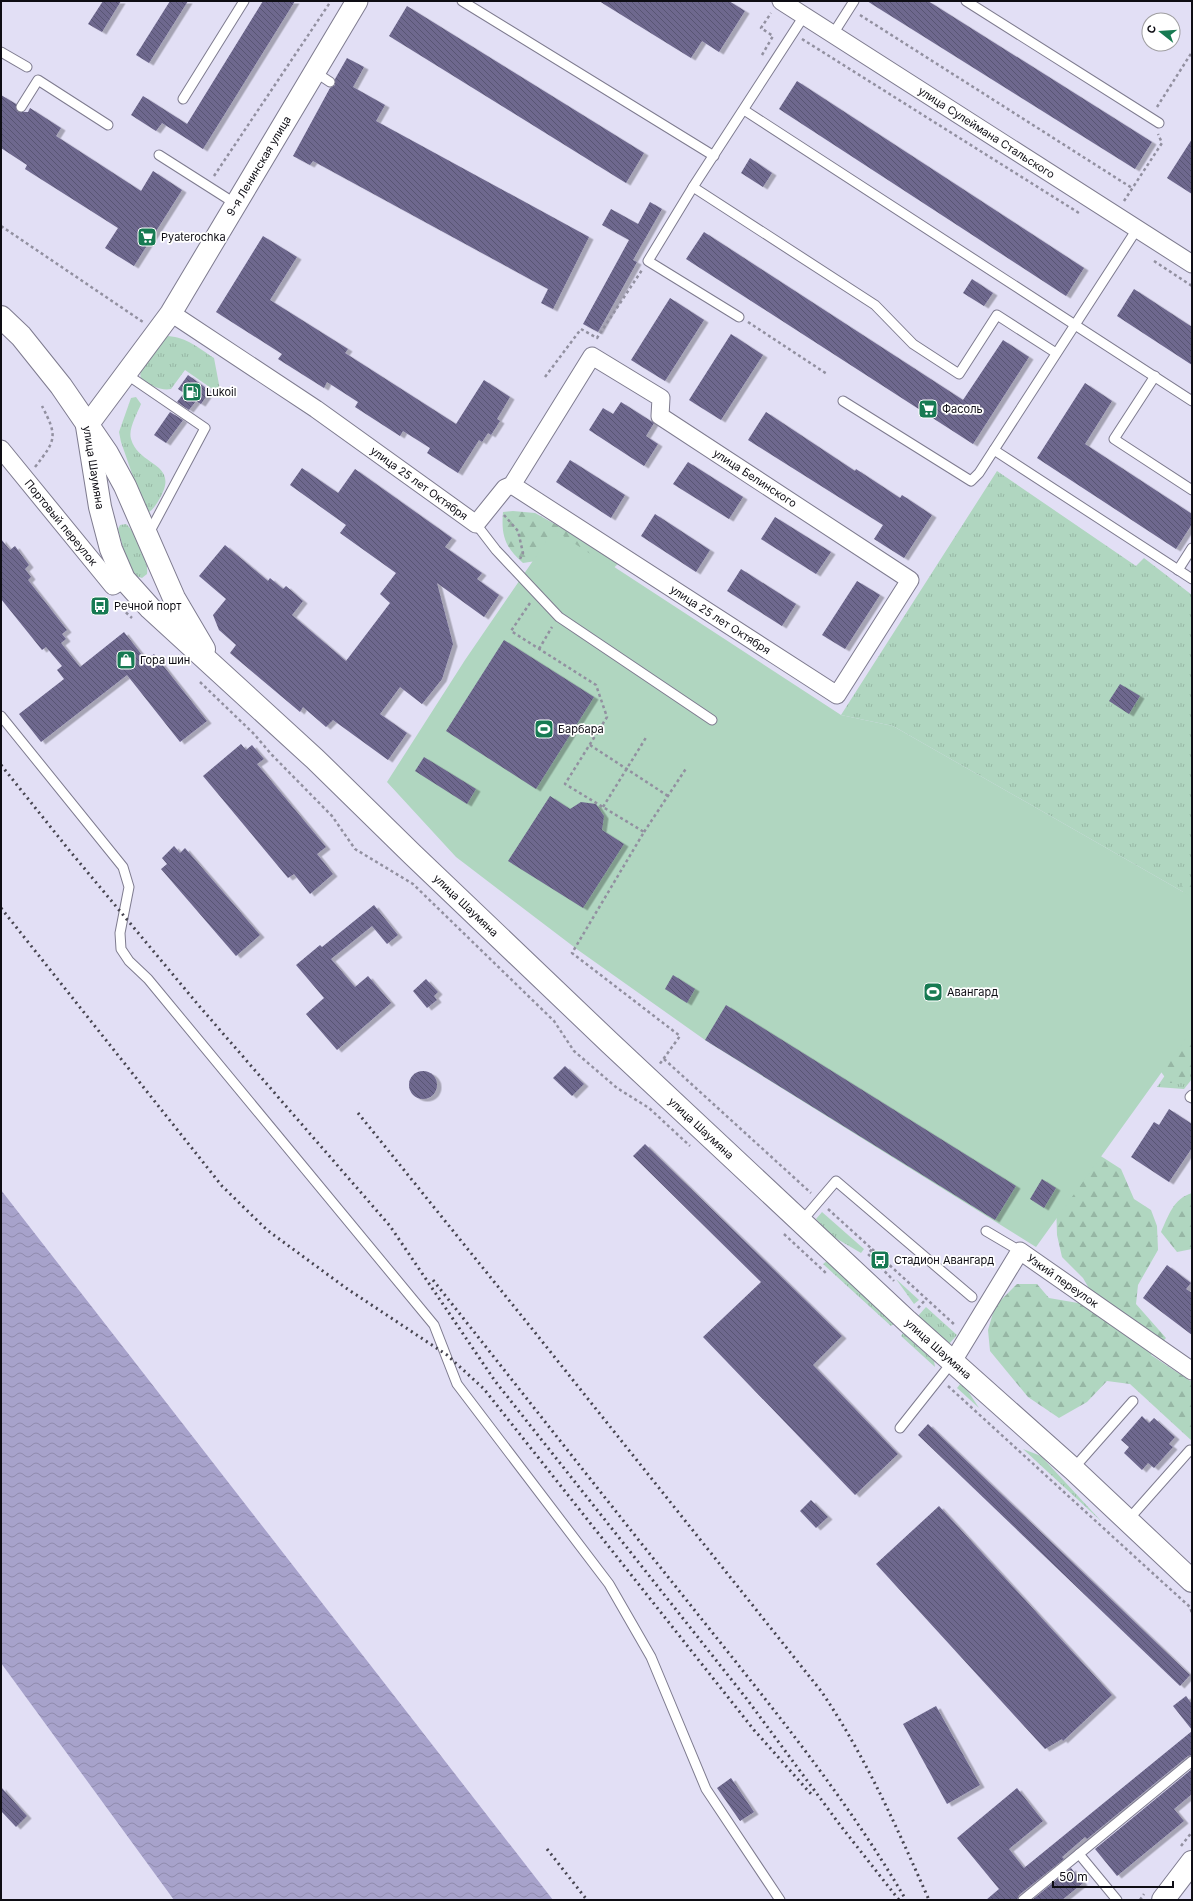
<svg xmlns="http://www.w3.org/2000/svg" width="1193" height="1901" viewBox="0 0 1193 1901" font-family="Inter,sans-serif">
	<defs>
		<pattern id="grass-tufts" width="24" height="20" patternUnits="userSpaceOnUse"><rect width="24" height="20" fill="#b0d6c0"/><path d="M3 7l-1-3M5 7V3M7 7l1-3M15 17l-1-3M17 17v-4M19 17l1-3" fill="none" stroke="#96b6a4"/></pattern>
		<pattern id="forest-firs" width="22" height="20" patternUnits="userSpaceOnUse"><rect width="22" height="20" fill="#b0d6c0"/><path d="M5 1l3.5 6h-7zM16 11l3.5 6h-7z" fill="#96b6a4"/></pattern>
		<pattern id="water-waves" width="16" height="10" patternUnits="userSpaceOnUse"><rect width="16" height="10" fill="#a7a2cb"/><path d="M0 5q4-4 8 0t8 0" fill="none" stroke="#8f8aad"/></pattern>
		<pattern id="building-back-hatch" width="6" height="6" patternUnits="userSpaceOnUse"><rect width="6" height="6" fill="#6e688e"/><path d="M-1 5l2 2M0 0l6 6M5-1l2 2" fill="none" stroke="#595473"/></pattern>
		<filter id="shadow"><feDropShadow dx="4.5" dy="2.5" stdDeviation="0" flood-color="#0004"/></filter>
	</defs>
	<rect width="100%" height="100%" fill="#e2dff5"/>
	<g fill="url(#grass-tufts)">
		<path d="M 168,336 C 188,338 197,347 214,358 L 221,395 L 185,370 L 171,389 C 161,391 149,385 141,379 C 137,366 157,343 168,336 Z"/>
		<path d="M 136,397 L 141,404 C 137,414 128,429 131,439 C 139,467 180,462 160,498 C 157,503 154,509 149,512 L 145,511 L 121,442 L 119,432 L 131,398 Z"/>
		<polygon points="997,471 1136,566 1144,558 1192,595 1192,897 893,726 841,715"/>
		<path d="M 126,524 C 136,532 149,562 147,574 L 142,578 L 136,576 L 127,562 L 118,529 L 120,525 Z"/>
		<polygon points="1192,1036 1192,1079 1184,1089 1157,1087"/>
		<polygon points="822,1212 864,1249 861,1253 832,1236 816,1219"/>
		<polygon points="827,1261 895,1323 891,1326 823,1264"/>
		<polygon points="896,1279 919,1300 914,1304"/>
		<polygon points="926,1307 957,1335 949,1344 918,1316"/>
		<polygon points="903,1333 934,1361 935,1367 901,1336"/>
		<polygon points="961,1383 966,1388 979,1408 957,1388"/>
		<polygon points="1023,1449 1041,1456 1102,1522"/>
	</g>
	<g fill="url(#forest-firs)">
		<path d="M 513,511 L 535,513 L 591,544 L 619,563 L 608,573 L 536,561 L 523,563 C 505,547 501,536 503,512 Z"/>
		<polygon points="1183,883 1192,883 1192,915 1183,898"/>
		<polygon points="1192,970 1192,1072 1184,1083 1169,1083 1154,1062"/>
		<polygon points="1096,1153 1121,1169 1134,1199 1151,1210 1157,1226 1158,1250 1138,1285 1136,1304 1166,1338 1151,1355 1192,1382 1192,1441 1130,1384 1107,1381 1087,1402 1059,1418 1028,1397 990,1351 988,1330 995,1306 1017,1284 1037,1284 1049,1298 1078,1303 1090,1290 1083,1278 1062,1257 1057,1235 1056,1200"/>
		<path d="M 1192,1193 L 1192,1249 L 1177,1252 L 1161,1232 C 1169,1215 1173,1199 1192,1193 Z"/>
	</g>
	<polygon fill="#b0d6c0" points="554,530 598,559 599,557 841,715 893,726 1192,897 1192,1030 1036,1247 705,1040 578,950 456,857 387,782 465,660"/>
	<polygon fill="url(#water-waves)" points="1,1190 553,1900 174,1900 1,1663"/>
	<g fill="url(#building-back-hatch)" filter="url(#shadow)">
		<polygon points="103,1 121,1 102,32 88,24"/>
		<polygon points="170,1 188,1 149,63 136,55"/>
		<polygon points="263,1 295,1 203,149 162,123 156,131 131,115 143,96 187,124"/>
		<polygon points="599,1 729,1 745,11 719,52 702,41 691,58"/>
		<polygon points="867,1 928,1 1152,142 1135,169"/>
		<polygon points="407,6 644,153 626,183 389,36"/>
		<polygon points="347,58 364,67 353,87 385,105 376,121 589,237 553,309 541,303 548,289 313,161 310,165 293,156 330,88 335,85 335,79"/>
		<polygon points="797,81 1084,268 1066,296 779,109"/>
		<polygon points="1,95 16,104 16,109 18,112 28,112 30,108 61,128 56,136 141,191 153,171 182,190 134,266 105,248 118,228 25,169 27,165 1,148"/>
		<polygon points="1192,139 1192,194 1167,178"/>
		<polygon points="750,158 772,173 763,187 741,173"/>
		<polygon points="650,202 662,209 633,260 637,262 598,332 583,324 629,240 602,225 611,209 638,224"/>
		<polygon points="704,232 963,400 1003,340 1029,357 973,444 686,259"/>
		<polygon points="263,236 297,257 270,300 348,349 345,353 456,424 484,380 510,397 497,419 500,421 491,435 488,433 482,442 479,440 458,473 427,453 430,448 403,431 400,436 355,407 358,402 327,382 324,388 278,359 282,354 216,312"/>
		<polygon points="972,279 993,293 984,306 963,293"/>
		<polygon points="1134,289 1192,327 1192,365 1117,316"/>
		<polygon points="670,298 704,320 665,381 631,360"/>
		<polygon points="731,334 763,355 721,420 689,400"/>
		<polygon points="188,375 210,391 201,404 196,401 189,410 177,402 184,393 178,389"/>
		<polygon points="1085,383 1112,401 1085,444 1192,514 1192,524 1176,549 1037,458"/>
		<polygon points="621,402 654,423 646,436 658,444 644,466 589,430 603,408 613,414"/>
		<polygon points="170,412 183,420 166,443 154,435"/>
		<polygon points="766,412 855,471 856,469 900,498 902,495 932,515 904,558 874,539 883,525 748,440"/>
		<polygon points="570,460 625,495 611,518 556,482"/>
		<polygon points="688,462 743,497 729,519 673,484"/>
		<polygon points="302,468 338,493 355,469 452,538 445,547 482,573 477,579 499,595 484,617 437,583 453,644 442,679 422,704 400,687 380,714 407,733 388,760 333,720 326,727 303,707 300,712 230,653 236,645 219,630 213,615 226,599 199,576 225,545 268,581 270,578 283,589 286,586 303,601 292,615 346,661 390,603 380,594 396,573 340,533 346,525 290,485"/>
		<polygon points="655,514 710,550 696,572 641,536"/>
		<polygon points="775,517 831,552 816,574 761,539"/>
		<polygon points="1,539 10,550 15,546 29,565 25,569 31,577 28,580 67,630 62,634 66,639 61,643 80,667 124,632 146,660 154,654 207,721 180,742 127,675 41,742 19,714 64,679 57,670 62,666 46,647 42,650 1,599"/>
		<polygon points="741,569 796,604 782,626 727,591"/>
		<polygon points="857,581 880,595 845,649 822,635"/>
		<polygon points="504,640 594,697 536,789 446,731"/>
		<polygon points="1120,684 1140,696 1129,714 1109,701"/>
		<polygon points="241,744 246,750 252,745 264,759 257,764 326,847 317,854 333,874 310,894 294,874 288,878 203,776"/>
		<polygon points="424,757 476,789 467,804 415,771"/>
		<polygon points="550,796 570,809 581,802 596,804 604,816 602,830 624,844 583,908 508,861"/>
		<polygon points="174,846 180,853 185,848 260,935 236,956 161,869 167,864 162,858"/>
		<polygon points="374,905 398,935 387,944 372,926 331,959 355,987 368,976 391,1003 337,1050 306,1014 324,998 296,965 320,945 322,947"/>
		<polygon points="673,975 695,989 687,1003 665,989"/>
		<polygon points="426,979 438,992 434,996 437,1000 427,1008 413,991"/>
		<polygon points="726,1005 1016,1186 995,1220 705,1040"/>
		<polygon points="565,1066 584,1084 572,1096 553,1078"/>
		<circle cx="423" cy="1085" r="14"/>
		<polygon points="1169,1109 1192,1124 1192,1148 1169,1182 1131,1157 1154,1122 1159,1125"/>
		<polygon points="645,1144 842,1336 813,1365 898,1454 855,1495 703,1337 761,1282 633,1156"/>
		<polygon points="1042,1179 1056,1188 1044,1208 1030,1199"/>
		<polygon points="1167,1265 1191,1283 1186,1289 1192,1293 1192,1335 1143,1298"/>
		<polygon points="1142,1416 1149,1423 1154,1418 1175,1437 1169,1444 1173,1447 1154,1468 1148,1463 1142,1470 1124,1453 1129,1447 1121,1440"/>
		<polygon points="928,1424 1190,1675 1180,1686 918,1435"/>
		<polygon points="811,1500 828,1517 816,1528 800,1511"/>
		<polygon points="939,1506 1112,1695 1063,1741 1062,1739 1045,1749 876,1564"/>
		<polygon points="1186,1696 1192,1704 1192,1730 1173,1706"/>
		<polygon points="936,1706 980,1785 947,1804 903,1724"/>
		<polygon points="1192,1731 1192,1755 1188,1756 1087,1839 1085,1837 1062,1857 1064,1859 1019,1895 1017,1900 986,1900 999,1889 957,1838 1017,1788 1043,1821 1009,1849 1024,1868"/>
		<polygon points="1192,1769 1192,1794 1174,1809 1184,1821 1117,1876 1095,1849"/>
		<polygon points="731,1778 754,1812 740,1821 717,1788"/>
		<polygon points="1,1787 27,1816 16,1827 1,1811"/>
		<polygon points="1071,1868 1083,1883 1062,1900 1032,1900"/>
	</g>
	<g fill="none" stroke-linecap="round" stroke-linejoin="round">
		<g stroke="#7e7b8f" stroke-width="11">
			<g id="service">
				<polyline points="462,1 714,156"/>
				<polyline points="966,1 1159,123"/>
				<polyline points="804,16 693,187 875,305 913,344 959,374 997,315 1056,353"/>
				<polyline points="833,34 854,1"/>
				<polyline points="1,52 27,67"/>
				<polyline points="315,72 330,82"/>
				<polyline points="183,99 244,1"/>
				<polyline points="21,107 38,80 108,125"/>
				<polyline points="744,110 1192,401"/>
				<polyline points="159,155 236,204"/>
				<polyline points="693,187 648,261 739,317"/>
				<polyline points="126,374 205,428 148,535"/>
				<polyline points="1155,376 1114,439 1192,490"/>
				<polyline points="843,401 971,481 979,473 1137,229"/>
				<polyline points="994,450 1192,579"/>
				<polyline points="476,524 496,550 559,617 712,720"/>
				<polyline points="1178,570 1192,548"/>
				<polyline points="1,716 123,867 129,887 120,933 121,949 129,961 148,979 434,1325 457,1384 609,1584 651,1657 706,1789 780,1900"/>
				<polyline points="1192,1095 1190,1097 1192,1098"/>
				<polyline points="801,1222 836,1181 972,1297"/>
				<polyline points="986,1231 1020,1251"/>
				<polyline points="900,1428 953,1361"/>
				<polyline points="1073,1469 1133,1401"/>
				<polyline points="1128,1520 1190,1450"/>
				<polyline points="1079,1854 1117,1900"/>
				<polyline points="1023,1900 1192,1761"/>
			</g>
		</g>
		<g stroke="#7e7b8f" stroke-width="19">
			<g id="minor">
				<path id="s1" d="M 781,1 L 1192,264"/>
				<path id="s2" d="M 171,313 L 316,409 L 476,524 L 505,488 L 512,485 L 837,695 L 910,580 L 660,416 L 661,398 L 592,356 L 512,485"/>
				<path id="s3" d="M 1,449 L 113,586 L 124,579"/>
				<path id="s4" d="M 953,1361 L 1020,1251 L 1192,1371"/>
			</g>
		</g>
		<g stroke="#7e7b8f" stroke-width="23">
			<g id="tertiary">
				<path id="s5" d="M 87,426 L 171,313 L 357,1"/>
			</g>
		</g>
		<g stroke="#7e7b8f" stroke-width="24">
			<g id="secondary">
				<polyline points="1,317 21,336 61,386 107,453 125,486 174,598 204,649"/>
				<path id="s6" d="M 87,426 L 100,507 L 111,549 L 124,579 L 150,608 L 315,759 L 412,854 L 610,1043 L 907,1321 L 1073,1469 L 1192,1581"/>
				<polyline points="1163,1900 1192,1862"/>
			</g>
		</g>
		<g stroke="#9290a0" stroke-width="2.5" stroke-dasharray="3 3" stroke-linecap="butt">
			<polyline points="860,15 1132,188"/>
			<polyline points="802,39 1079,213"/>
			<polyline points="762,55 773,36 761,28 771,13"/>
			<polyline points="1157,107 1192,52"/>
			<polyline points="214,176 331,1"/>
			<polyline points="1124,201 1162,143 1158,134"/>
			<polyline points="1,226 143,322"/>
			<polyline points="1154,261 1192,286"/>
			<polyline points="748,322 827,374"/>
			<polyline points="545,377 581,329 597,338 642,270"/>
			<path d="M 35,467 C 56,440 58,437 42,406"/>
			<polyline points="504,515 518,531 523,553 520,559"/>
			<polyline points="119,603 121,608 132,618"/>
			<polyline points="530,603 511,631 596,685 607,717 565,784 644,832 572,953 680,1036 659,1065"/>
			<polyline points="539,649 552,627"/>
			<polyline points="200,682 254,734 272,755 332,816 355,849 413,884 554,1021 574,1051 617,1088 649,1108 690,1146"/>
			<polyline points="590,745 668,796"/>
			<polyline points="603,807 647,736"/>
			<polyline points="644,832 687,767"/>
			<polyline points="664,1059 811,1193"/>
			<polyline points="828,1209 872,1249 868,1254 894,1281"/>
			<polyline points="784,1234 827,1274"/>
			<polyline points="872,1249 956,1326"/>
			<polyline points="918,1308 926,1299"/>
			<polyline points="948,1386 1158,1578 1190,1607 1192,1613"/>
			<polyline points="1181,1846 1192,1832"/>
			<polyline points="1140,1900 1144,1894"/>
		</g>
		<use href="#service" stroke="#fff" stroke-width="9"/>
		<use href="#minor" stroke="#fff" stroke-width="17"/>
		<use href="#tertiary" stroke="#fff" stroke-width="21"/>
		<use href="#secondary" stroke="#fff" stroke-width="22"/>
		<g stroke="#474550" stroke-width="3" stroke-dasharray="2 4" stroke-linecap="butt">
			<polyline points="1,765 69,850 200,1007 390,1226 495,1381 746,1698 840,1825 899,1900"/>
			<polyline points="1,908 222,1186 267,1230 346,1288 447,1355 484,1389 754,1730 811,1794"/>
			<path d="M 358,1113 L 533,1330 L 821,1691 C 866,1757 897,1828 929,1900"/>
			<path d="M 433,1280 C 521,1391 608,1502 696,1612 C 770,1705 846,1797 906,1900"/>
			<polyline points="547,1849 587,1900"/>
		</g>
	</g>
	<defs>
		<g id="supermarket-square" transform="scale(1)"><rect x="-9" y="-9" width="18" height="18" rx="4" fill="#177a52" stroke="#fff"/><path d="M-6-5.5h2.5l.6 2H6L4.5 2H-2.5L-4.4-4H-6ZM-1.5 3.2a1.3 1.3 0 1 0 .1 0ZM3 3.2a1.3 1.3 0 1 0 .1 0Z" fill="#fff"/></g>
		<g id="fuel-square" transform="scale(1)"><rect x="-9" y="-9" width="18" height="18" rx="4" fill="#177a52" stroke="#fff"/><path d="M-5.5-6h7V0h2V4h1.3V-2.5L3-4.5l.8-.8L6-3V5H2.5V1h-1V6h-7ZM-4.2-4.7v3.2H.2V-4.7Z" fill="#fff"/></g>
		<g id="bus-square" transform="scale(1)"><rect x="-9" y="-9" width="18" height="18" rx="4" fill="#177a52" stroke="#fff"/><path d="M-5-6H5V4H4V6H2V4H-2V6H-4V4H-5ZM-3.5-4V0h7V-4ZM-3.5 1.2v1.5H-2V1.2ZM2 1.2v1.5H3.5V1.2Z" fill="#fff"/></g>
		<g id="shop-square" transform="scale(1)"><rect x="-9" y="-9" width="18" height="18" rx="4" fill="#177a52" stroke="#fff"/><path d="M-5-2.5h2.3a2.7 3.5 0 0 1 5.4 0H5L5.5 6h-11ZM-1.5-2.5h3a1.5 2.3 0 0 0-3 0Z" fill="#fff"/></g>
		<g id="stadium-square" transform="scale(1)"><rect x="-9" y="-9" width="18" height="18" rx="4" fill="#177a52" stroke="#fff"/><path d="M0-5a6.5 5 0 1 0 0 10a6.5 5 0 1 0 0-10ZM-3.5-1.8h7v3.6h-7Z" fill="#fff"/></g>
	</defs>
	<g fill-rule="evenodd">
		<use href="#supermarket-square" x="147" y="237"/>
		<use href="#fuel-square" x="192" y="392"/>
		<use href="#supermarket-square" x="928" y="409"/>
		<use href="#bus-square" x="100" y="606"/>
		<use href="#shop-square" x="126" y="660"/>
		<use href="#stadium-square" x="544" y="729"/>
		<use href="#stadium-square" x="933" y="992"/>
		<use href="#bus-square" x="880" y="1260"/>
	</g>
	<g text-anchor="middle" stroke-width="3.5" stroke-linejoin="round" paint-order="stroke">
		<g font-size="11" fill="#0e0d14" stroke="#fff">
			<text dy="4" stroke="none"><textPath href="#s1" startOffset="244">улица Сулеймана Стальского</textPath></text>
			<text dy="4" stroke="none"><textPath href="#s5" startOffset="312">9-я Ленинская улица</textPath></text>
			<text dy="4" stroke="none"><textPath href="#s6" startOffset="42">улица Шаумяна</textPath></text>
			<text transform="translate(755 478) rotate(33)" y="4">улица Белинского</text>
			<text dy="4" stroke="none"><textPath href="#s2" startOffset="301">улица 25 лет Октября</textPath></text>
			<text dy="4" stroke="none"><textPath href="#s3" startOffset="95">Портовый переулок</textPath></text>
			<text dy="4" stroke="none"><textPath href="#s2" startOffset="673">улица 25 лет Октября</textPath></text>
			<text dy="4" stroke="none"><textPath href="#s6" startOffset="631">улица Шаумяна</textPath></text>
			<text dy="4" stroke="none"><textPath href="#s6" startOffset="955">улица Шаумяна</textPath></text>
			<text dy="4" stroke="none"><textPath href="#s4" startOffset="181">Узкий переулок</textPath></text>
			<text dy="4" stroke="none"><textPath href="#s6" startOffset="1279">улица Шаумяна</textPath></text>
		</g>
		<g font-size="11" fill="#0e0d14" stroke="#fff" text-anchor="start">
			<text x="161" y="241">Pyaterochka</text>
			<text x="206" y="396">Lukoil</text>
			<text x="942" y="413">Фасоль</text>
			<text x="114" y="610">Речной порт</text>
			<text x="140" y="664">Гора шин</text>
			<text x="558" y="733">Барбара</text>
			<text x="947" y="996">Авангард</text>
			<text x="894" y="1264">Стадион Авангард</text>
		</g>
	</g>
	<rect width="1193" height="1901" fill="none" stroke="#0e0d14" stroke-width="4"/>
	<g transform="translate(1161 32) rotate(287)"><circle r="19" fill="#ffffff" stroke="#9f9ea1"/>
	<path d="M0-3L7 15L0 10L-7 15Z" fill="#177a52"/>
	<text y="-6" font-size="11" font-weight="bold" text-anchor="middle" fill="#0e0d14">С</text>
	</g>
	<path d="M1053 1881v6h120v-6" fill="none" stroke="#0e0d14" stroke-width="2"/>
	<text x="1059" y="1881" font-size="12" fill="#0e0d14" stroke="#ffffff" stroke-width="3" paint-order="stroke">50 m</text>
</svg>
